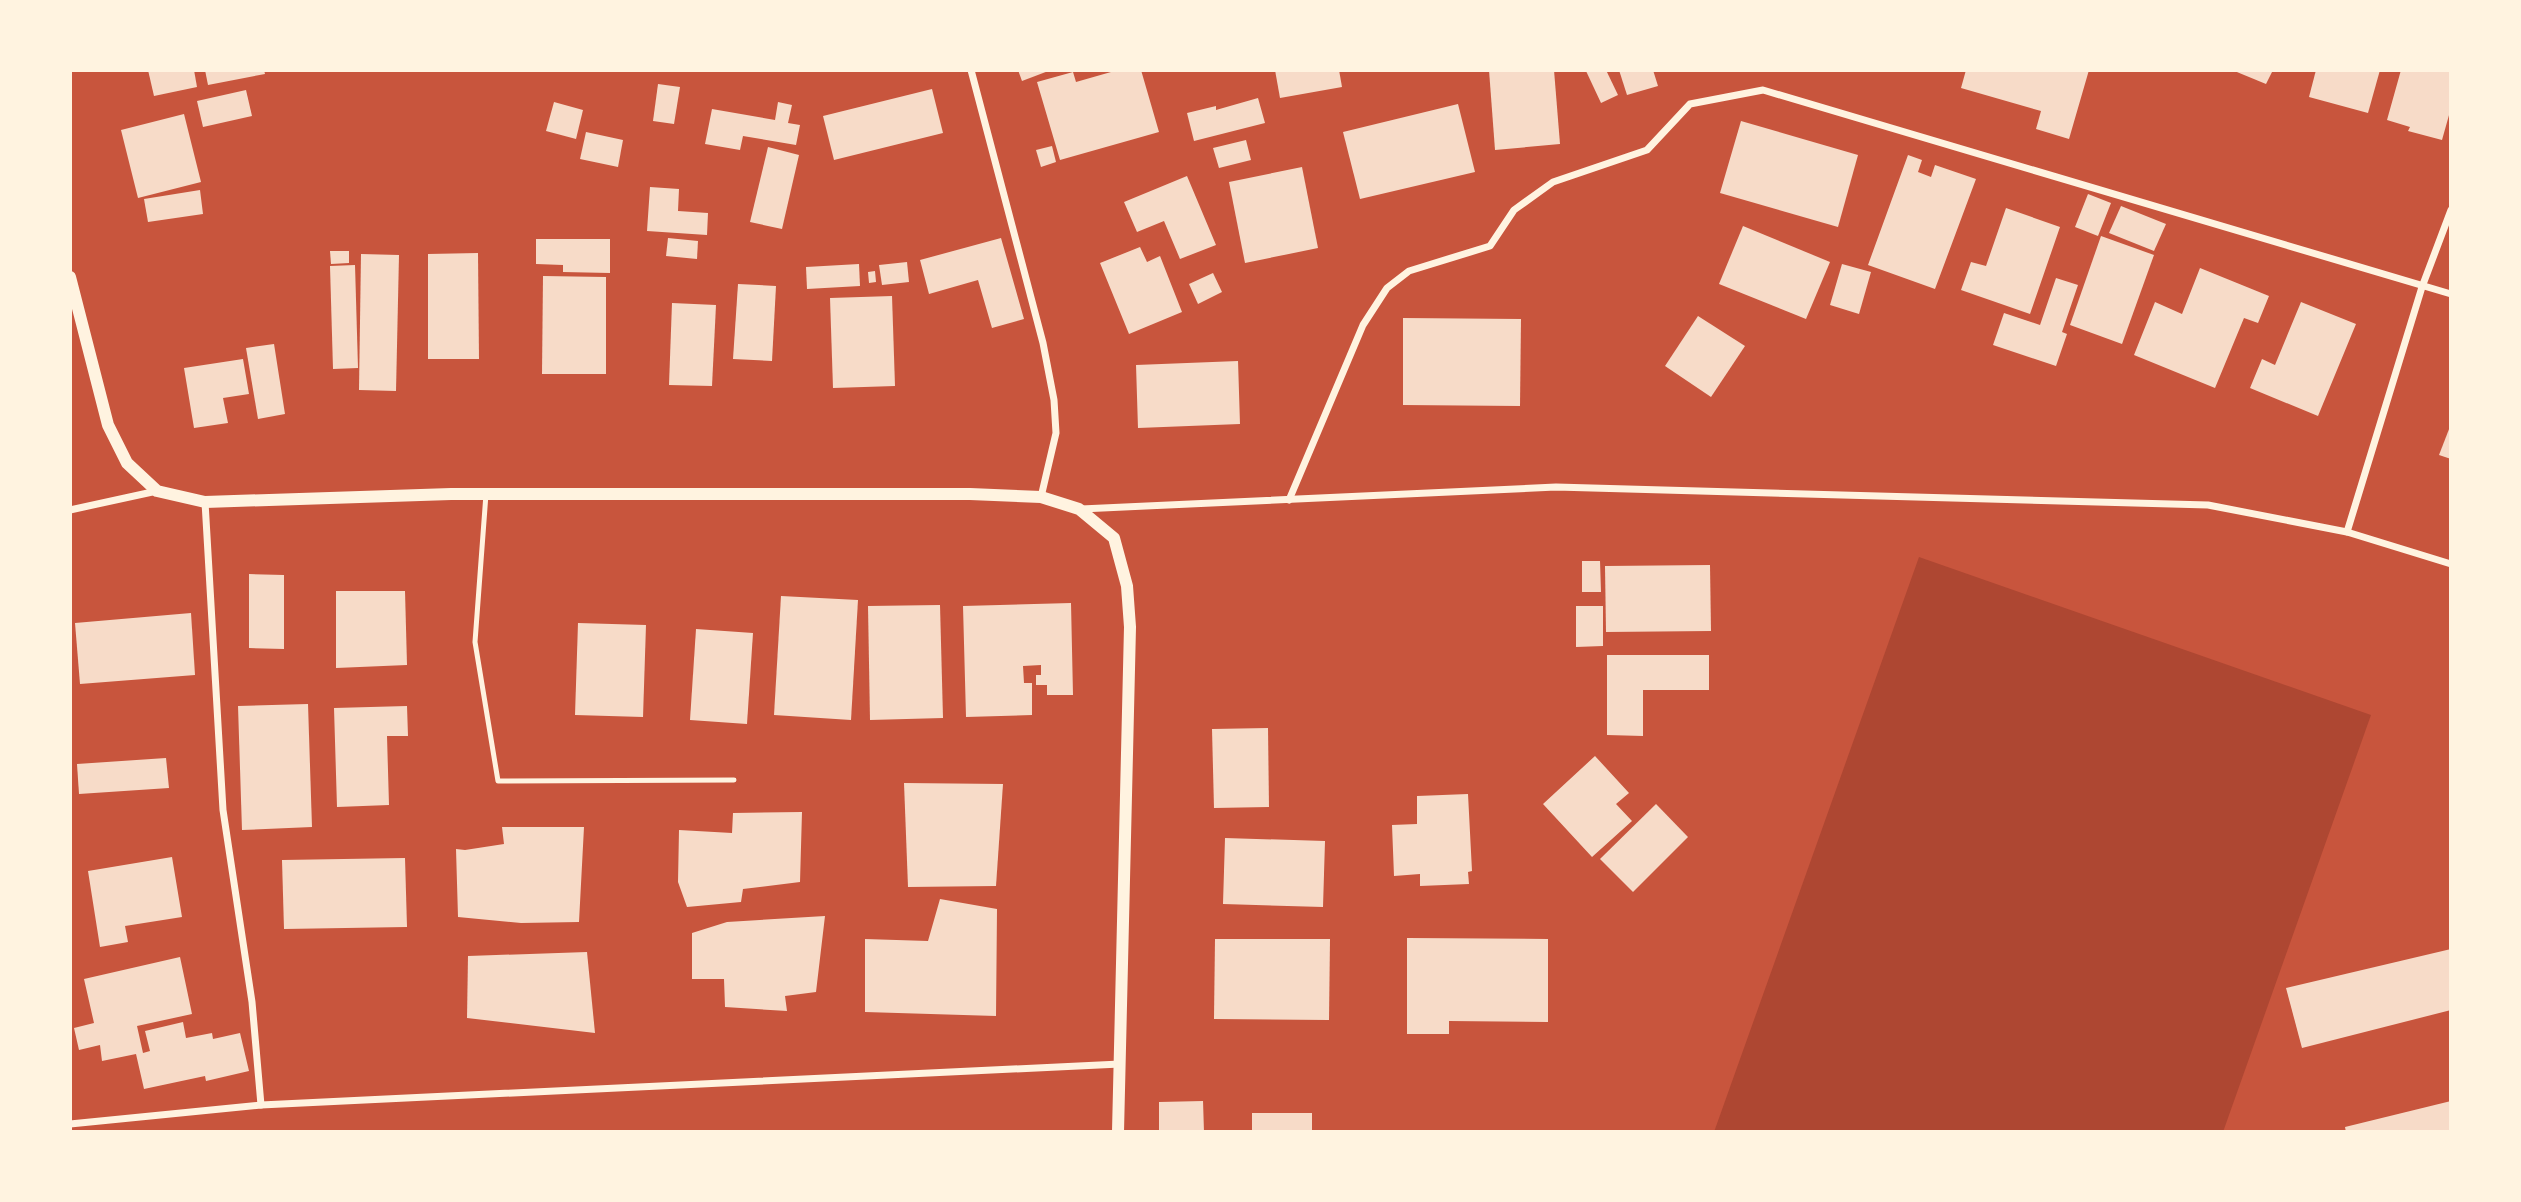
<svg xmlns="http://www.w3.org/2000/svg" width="2521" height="1202" viewBox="0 0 2521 1202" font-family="'Fira Sans',sans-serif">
	<rect width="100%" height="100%" fill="#c8553d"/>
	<polygon fill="#ae4732" points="1919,557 2371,715 2223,1132 1714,1132"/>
	<g fill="#f7dbc8">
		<polygon points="148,70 194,70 197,87 154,96"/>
		<polygon points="205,70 264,70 265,74 208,85"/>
		<polygon points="1018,70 1051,70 1022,81"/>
		<polygon points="1118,70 1141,70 1159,132 1060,160 1037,82 1073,72 1076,82"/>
		<polygon points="1275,70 1339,70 1342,87 1280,98"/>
		<polygon points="1489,70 1554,70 1560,144 1495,150"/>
		<polygon points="1588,70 1606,70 1618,95 1601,103 1586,71"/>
		<polygon points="1619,70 1653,70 1658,86 1627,95"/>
		<polygon points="1966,70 2089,70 2069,139 2036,129 2041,111 1961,88"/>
		<polygon points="2232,70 2273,70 2266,84"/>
		<polygon points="2316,70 2380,70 2368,113 2309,97"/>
		<polygon points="2401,70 2451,70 2451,108 2442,140 2408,131 2410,127 2387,120"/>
		<polygon points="658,84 680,87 674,124 653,121"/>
		<polygon points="932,89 943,133 834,160 823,116"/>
		<polygon points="246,90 252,116 203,127 197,101"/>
		<polygon points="1258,98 1265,123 1194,141 1187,113 1216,106 1216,110"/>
		<polygon points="554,102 583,110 576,139 546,131"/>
		<polygon points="778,102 792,105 788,123 800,125 796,145 743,136 740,150 705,144 712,109 775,120"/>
		<polygon points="1458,104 1475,172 1360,199 1343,132"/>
		<polygon points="184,114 201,182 138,198 121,130"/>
		<polygon points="1741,121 1858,155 1838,227 1720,193"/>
		<polygon points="586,132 623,140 618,167 580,159"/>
		<polygon points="1246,140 1251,160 1219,168 1213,148"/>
		<polygon points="1052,146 1056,162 1041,167 1036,150"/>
		<polygon points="768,147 799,155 782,229 750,222"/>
		<polygon points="1908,155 1922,160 1918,172 1931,177 1935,165 1976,179 1935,289 1868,265"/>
		<polygon points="1302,167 1318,248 1245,263 1229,182"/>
		<polygon points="1187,176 1216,245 1180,259 1164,221 1137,232 1124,202"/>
		<polygon points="650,187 679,189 678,211 708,213 707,235 647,231"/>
		<polygon points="200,190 203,214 148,222 144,199"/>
		<polygon points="2088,194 2111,203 2098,236 2075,227"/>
		<polygon points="2121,206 2166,224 2154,251 2109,233"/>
		<polygon points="2006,208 2060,227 2030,314 1961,290 1971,262 1986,266"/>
		<polygon points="1743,226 1830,262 1806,319 1719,284"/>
		<polygon points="2101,236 2154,255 2122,344 2070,325"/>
		<polygon points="668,238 698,241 697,259 666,256"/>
		<polygon points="1001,238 1024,319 992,328 978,280 929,294 920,260"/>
		<polygon points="536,239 610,239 610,273 563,272 563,265 536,264"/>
		<polygon points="1140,247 1147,262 1160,256 1182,312 1129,334 1100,263"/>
		<polygon points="330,251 349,251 349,263 331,264"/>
		<polygon points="478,253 479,359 428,359 428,254"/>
		<polygon points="361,254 399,255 396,391 359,390"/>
		<polygon points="907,262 909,282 882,285 879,265"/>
		<polygon points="859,264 860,286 807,289 806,267"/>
		<polygon points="1842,264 1871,272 1859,314 1830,305"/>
		<polygon points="355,265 358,368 333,369 330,266"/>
		<polygon points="2200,268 2269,296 2258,323 2244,318 2215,388 2134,355 2155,302 2182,314"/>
		<polygon points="875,271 876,282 869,283 868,272"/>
		<polygon points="1213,273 1222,292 1198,304 1189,284"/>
		<polygon points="543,276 606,277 606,374 542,374"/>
		<polygon points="2056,278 2078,285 2062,332 2067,334 2056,366 1993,345 2004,313 2040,325"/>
		<polygon points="738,284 776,286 772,361 733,359"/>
		<polygon points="892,296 895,386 833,388 830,298"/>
		<polygon points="2301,302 2356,324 2318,416 2250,388 2262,359 2275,365"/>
		<polygon points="672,303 716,305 712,386 669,385"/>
		<polygon points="1698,316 1745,346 1711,397 1665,366"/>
		<polygon points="1403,318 1521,319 1520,406 1403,405"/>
		<polygon points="274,344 285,414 258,419 246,348"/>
		<polygon points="243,359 249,394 223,398 228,423 194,428 184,368"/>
		<polygon points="1238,361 1240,424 1138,428 1136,365"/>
		<polygon points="2451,424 2451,459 2439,455"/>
		<polygon points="1582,561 1600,561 1601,592 1582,592"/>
		<polygon points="1710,565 1711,631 1606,632 1605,566"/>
		<polygon points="249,574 284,575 284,649 249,648"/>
		<polygon points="336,591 405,591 407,665 336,668"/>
		<polygon points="781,596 858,600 851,720 774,715"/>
		<polygon points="1071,603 1073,695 1047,695 1047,685 1036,685 1036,675 1041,675 1041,665 1023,666 1024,683 1032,683 1032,715 966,717 963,606"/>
		<polygon points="940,605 943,718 870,720 868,606"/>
		<polygon points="1576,606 1603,606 1603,646 1576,647"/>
		<polygon points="191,613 195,675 80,684 75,623"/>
		<polygon points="578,623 646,625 643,717 575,715"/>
		<polygon points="696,629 753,633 747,724 690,720"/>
		<polygon points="1607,655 1709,655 1709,690 1643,690 1643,736 1607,735"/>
		<polygon points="308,704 312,827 242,830 238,706"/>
		<polygon points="407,706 408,736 387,736 389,805 337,807 334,708"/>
		<polygon points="1268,728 1269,807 1214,808 1212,729"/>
		<polygon points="1595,756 1629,793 1616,804 1632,821 1592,857 1543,804"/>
		<polygon points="166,758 169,788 79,794 77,764"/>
		<polygon points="904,783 1003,784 996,886 908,887"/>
		<polygon points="1468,794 1472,871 1468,872 1469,884 1420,886 1420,874 1394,876 1392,825 1417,824 1417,796"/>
		<polygon points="1656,804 1688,837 1633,892 1600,859"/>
		<polygon points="802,812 800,882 743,889 741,902 687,907 678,882 679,830 732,833 733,813"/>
		<polygon points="502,827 584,827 579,922 521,923 458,917 456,849 465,850 504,844"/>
		<polygon points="1225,838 1325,841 1323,907 1223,904"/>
		<polygon points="172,857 182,917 125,926 128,942 100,947 88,871"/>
		<polygon points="405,858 407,927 284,929 282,860"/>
		<polygon points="940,899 997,909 996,1016 865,1012 865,939 928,941"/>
		<polygon points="825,916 816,992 785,996 787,1011 725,1007 724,979 692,979 692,933 727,922"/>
		<polygon points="1407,938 1548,939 1548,1022 1449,1021 1449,1034 1407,1034"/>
		<polygon points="1215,939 1330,939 1329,1020 1214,1019"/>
		<polygon points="2451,949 2451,1010 2302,1048 2286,988"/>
		<polygon points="587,952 595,1033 467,1018 468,956"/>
		<polygon points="180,957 192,1014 137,1026 143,1053 150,1051 145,1031 183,1022 186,1038 212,1033 213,1039 240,1033 249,1071 206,1081 205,1076 144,1089 136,1054 102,1061 100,1045 79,1050 74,1028 94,1023 84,979"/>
		<polygon points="1203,1101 1204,1132 1159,1132 1159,1102"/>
		<polygon points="2451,1101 2451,1132 2346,1132 2345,1127"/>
		<rect x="1252" y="1113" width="60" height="19"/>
	</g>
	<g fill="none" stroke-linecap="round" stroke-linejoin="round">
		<polyline stroke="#fff3e0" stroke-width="5" points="486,494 475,642 498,781 734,780"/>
		<g stroke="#fff3e0" stroke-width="7">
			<polyline points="971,70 1043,343 1054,400 1056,433 1041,497"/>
			<polyline points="1289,500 1363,325 1387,288 1409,271 1490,246 1514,210 1553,182 1647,150 1690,104 1763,90 2451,294"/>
			<polyline points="205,502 223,810 252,1002 261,1105"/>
			<polyline points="1081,509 1556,487 2208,505 2347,532 2451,564"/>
			<polyline points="70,510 157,491"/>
			<polyline points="2347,532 2422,287 2451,210"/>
			<polyline points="70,1124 261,1105 1120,1064"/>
		</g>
		<polyline stroke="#fff3e0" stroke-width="12" points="70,277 108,425 127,463 157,491 205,502 451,494 970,494 1041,497 1079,509 1114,538 1127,586 1130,627 1118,1132"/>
	</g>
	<rect width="2521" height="1202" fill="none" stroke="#fff3e0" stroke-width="144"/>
</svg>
